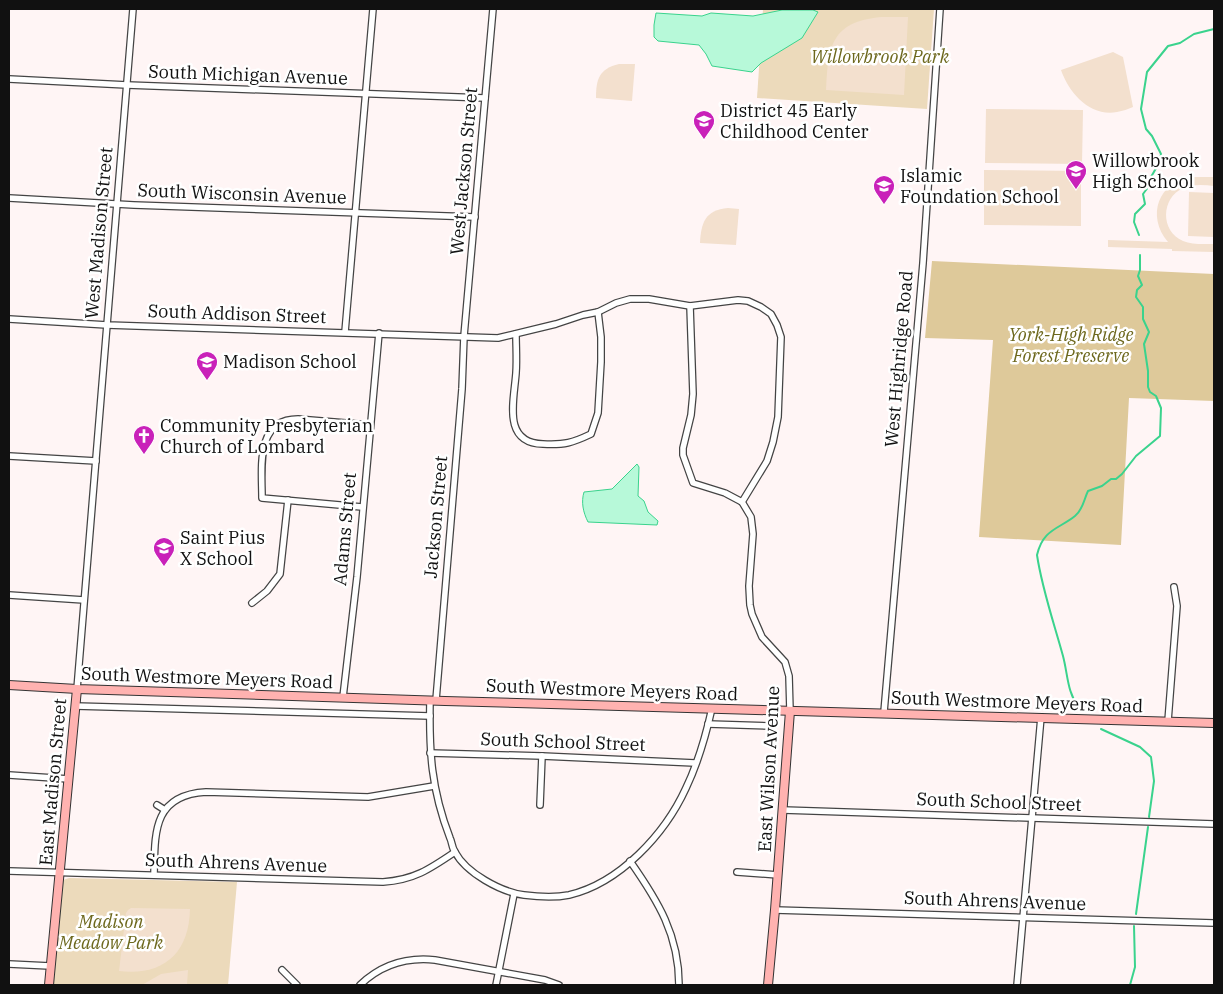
<svg xmlns="http://www.w3.org/2000/svg" width="1223" height="994" viewBox="0 0 1223 994" font-family="'IBM Plex Serif',serif">
	<rect width="100%" height="100%" fill="#fff5f5"/>
	<g fill="#ecdabb">
		<polygon points="763,9 934,9 927,109 757,98"/>
		<polygon points="69,878 237,882 228,985 53,985 62,885 63,880"/>
	</g>
	<polygon fill="#dec99a" points="932,261 1214,274 1214,401 1129,398 1121,545 979,537 993,340 925,338"/>
	<g fill="#f3e0ce">
		<path d="M 881,17 L 908,17 L 904,95 L 826,90 C 828,46 831,22 881,17 Z"/>
		<path d="M 1113,52 L 1123,57 L 1133,107 C 1128,109 1123,111 1117,112 C 1090,117 1069,93 1061,70 Z"/>
		<path d="M 619,64 L 635,64 L 632,101 L 596,98 C 596,79 599,69 619,64 Z"/>
		<polygon points="986,109 1083,110 1082,164 985,163"/>
		<polygon points="984,170 1081,171 1081,226 984,225"/>
		<path d="M 1193,177 L 1214,177 L 1214,186 C 1204,185 1193,184 1183,188 C 1161,198 1160,231 1183,241 C 1192,245 1204,244 1214,244 L 1214,252 L 1172,251 L 1172,249 L 1108,247 L 1108,240 L 1168,242 C 1146,216 1158,181 1193,177 Z"/>
		<polygon points="1189,192 1214,193 1214,237 1188,236"/>
		<path d="M 728,208 L 739,209 L 736,245 L 700,243 C 701,223 705,210 728,208 Z"/>
		<path d="M 131,908 L 190,909 C 189,954 163,976 119,971 L 126,913 L 128,910 Z"/>
		<polygon points="188,970 187,985 142,985 161,974"/>
	</g>
	<g fill="#b7f9d9" stroke="#3ad38d">
		<polygon points="782,10 813,10 818,12 802,38 761,63 752,72 712,66 706,54 699,45 658,41 654,37 654,25 656,13 702,16 711,13 753,16"/>
		<path d="M 637,464 L 639,467 L 638,496 L 644,501 L 648,512 L 658,521 L 657,525 L 588,522 C 583,512 581,502 584,492 L 612,489 Z"/>
	</g>
	<g fill="none" stroke-linecap="round" stroke-linejoin="round">
		<g stroke="#3ad38d" stroke-width="2">
			<polyline points="1139,235 1134,222 1135,214 1145,204 1143,194 1152,182 1151,177 1159,163 1161,154 1152,136 1146,129 1141,109 1147,72 1168,46 1180,43 1194,34 1214,29"/>
			<path d="M 1079,708 C 1067,692 1068,675 1063,656 C 1054,623 1042,589 1037,555 C 1043,529 1059,529 1075,516 C 1083,510 1084,499 1088,491 L 1102,486 L 1111,479 L 1116,479 L 1122,474 L 1136,456 L 1160,436 L 1161,408 L 1156,396 L 1150,392 L 1148,387 L 1148,371 L 1144,344 L 1149,332 L 1143,319 L 1143,307 L 1136,297 L 1137,290 L 1142,285 L 1138,276 L 1140,270 L 1140,255"/>
			<polyline points="1101,729 1140,747 1151,757 1154,781 1149,817"/>
			<polyline points="1136,914 1148,827"/>
			<polyline points="1130,985 1135,967 1134,926"/>
		</g>
		<g stroke="#444" stroke-width="8">
			<g id="street">
				<polyline points="9,79 127,85 485,98"/>
				<polyline points="9,198 134,205 475,217"/>
				<polyline points="690,306 693,394 691,415 683,448 683,455 693,483 725,493 742,502 751,517 753,534 749,586 750,605 752,614 762,637 785,662 789,676 790,711"/>
				<polyline points="9,319 107,325 498,338 556,324 583,315 598,312 616,303 630,299 649,299 690,306 738,300 748,301 761,307 771,314 777,325 781,337 778,417 773,442 767,461 742,502"/>
				<polyline points="345,332 373,9"/>
				<path d="M 516,334 C 516,347 517,360 516,373 C 514,401 502,443 543,444 C 565,445 572,443 591,434 L 598,413 L 601,362 L 601,337 L 598,312"/>
				<polyline points="9,456 96,461"/>
				<path d="M 362,507 L 262,498 C 262,468 255,419 298,419 L 370,425"/>
				<polyline points="9,595 84,600"/>
				<polyline points="252,603 267,591 280,574 288,500"/>
				<polyline points="77,689 133,9"/>
				<polyline points="343,697 357,577 379,333"/>
				<path d="M 430,700 C 429,751 431,789 450,838 C 452,842 452,848 455,852 C 466,873 501,892 524,895 C 539,897 554,898 569,895 C 620,883 665,834 686,788 C 698,763 706,735 712,708"/>
				<polyline points="436,700 462,389 464,336 493,9"/>
				<polyline points="75,706 430,716"/>
				<polyline points="884,712 923,263 940,9"/>
				<polyline points="1168,721 1177,606 1174,587"/>
				<polyline points="708,724 770,726"/>
				<polyline points="430,753 542,756 695,763"/>
				<polyline points="9,775 69,779"/>
				<polyline points="157,805 165,810"/>
				<polyline points="540,805 542,756"/>
				<polyline points="783,810 1214,824"/>
				<path d="M 630,861 C 658,901 679,935 679,985"/>
				<path d="M 9,871 L 383,882 C 414,880 430,869 455,852"/>
				<polyline points="737,872 778,875"/>
				<path d="M 154,875 C 155,834 152,795 206,792 L 368,797 L 434,786"/>
				<polyline points="775,910 1214,923"/>
				<polyline points="9,964 50,966"/>
				<polyline points="282,970 297,985"/>
				<path d="M 360,985 C 381,965 407,957 435,960 L 545,980 L 559,985"/>
				<polyline points="496,985 514,894"/>
				<polyline points="1017,985 1041,717"/>
			</g>
		</g>
		<g stroke="#333" stroke-width="10">
			<g id="secondary">
				<polyline points="9,685 77,689 445,701 1214,723"/>
				<polyline points="49,985 77,689"/>
				<polyline points="768,985 775,910 790,711"/>
			</g>
		</g>
		<use href="#street" stroke="#fff" stroke-width="5.5"/>
		<use href="#secondary" stroke="#ffb2b0" stroke-width="8"/>
	</g>
	<defs>
		<g id="school-pin" transform="scale(1.125)"><path d="M0 17L-7.5 6A9.5 9.5 0 1 1 7.5 6Z" fill="#c921b9" stroke="#fff"/><path d="M0-5L7-2L0 1L-7-2ZM-4 1L0 2.5L4 1V4Q0 6-4 4Z" fill="#fff"/></g>
		<g id="church-pin" transform="scale(1.125)"><path d="M0 17L-7.5 6A9.5 9.5 0 1 1 7.5 6Z" fill="#c921b9" stroke="#fff"/><path d="M-1.2-6h2.4v3.5h3.3v2.4h-3.3V6h-2.4V-.1h-3.3v-2.4h3.3Z" fill="#fff"/></g>
	</defs>
	<g fill-rule="evenodd">
		<use href="#school-pin" x="704" y="121"/>
		<use href="#school-pin" x="1076" y="171"/>
		<use href="#school-pin" x="884" y="186"/>
		<use href="#school-pin" x="207" y="362"/>
		<use href="#church-pin" x="144" y="436"/>
		<use href="#school-pin" x="164" y="548"/>
	</g>
	<g text-anchor="middle" stroke-width="5" stroke-linejoin="round" paint-order="stroke">
		<g font-size="18" font-style="italic" fill="#6d681d" stroke="#fff">
			<text x="880" y="63">Willowbrook Park</text>
			<text x="1071" y="341">York-High Ridge<tspan x="1071" dy="21">Forest Preserve</tspan></text>
			<text x="111" y="928">Madison<tspan x="111" dy="21">Meadow Park</tspan></text>
		</g>
		<g font-size="18" fill="#111" stroke="#fff">
			<text transform="translate(248 75) rotate(2)" y="6">South Michigan Avenue</text>
			<text transform="translate(464 171) rotate(-85)" y="6">West Jackson Street</text>
			<text transform="translate(242 194) rotate(2)" y="6">South Wisconsin Avenue</text>
			<text transform="translate(99 233) rotate(-85)" y="6">West Madison Street</text>
			<text transform="translate(237 314) rotate(2)" y="6">South Addison Street</text>
			<text transform="translate(899 359) rotate(-85)" y="6">West Highridge Road</text>
			<text transform="translate(436 517) rotate(-85)" y="6">Jackson Street</text>
			<text transform="translate(345 529) rotate(-85)" y="6">Adams Street</text>
			<text transform="translate(207 678) rotate(2)" y="6">South Westmore Meyers Road</text>
			<text transform="translate(612 690) rotate(2)" y="6">South Westmore Meyers Road</text>
			<text transform="translate(1017 702) rotate(2)" y="6">South Westmore Meyers Road</text>
			<text transform="translate(563 742) rotate(2)" y="6">South School Street</text>
			<text transform="translate(769 769) rotate(-87)" y="6">East Wilson Avenue</text>
			<text transform="translate(53 782) rotate(-85)" y="6">East Madison Street</text>
			<text transform="translate(999 802) rotate(2)" y="6">South School Street</text>
			<text transform="translate(236 863) rotate(2)" y="6">South Ahrens Avenue</text>
			<text transform="translate(995 901) rotate(2)" y="6">South Ahrens Avenue</text>
		</g>
		<g font-size="18" fill="#111" stroke="#fff" text-anchor="start">
			<text x="720" y="117">District 45 Early<tspan x="720" dy="21">Childhood Center</tspan></text>
			<text x="1092" y="167">Willowbrook<tspan x="1092" dy="21">High School</tspan></text>
			<text x="900" y="182">Islamic<tspan x="900" dy="21">Foundation School</tspan></text>
			<text x="223" y="368">Madison School</text>
			<text x="160" y="432">Community Presbyterian<tspan x="160" dy="21">Church of Lombard</tspan></text>
			<text x="180" y="544">Saint Pius<tspan x="180" dy="21">X School</tspan></text>
		</g>
	</g>
	<rect width="1223" height="994" fill="none" stroke="#111111" stroke-width="20"/>
</svg>
